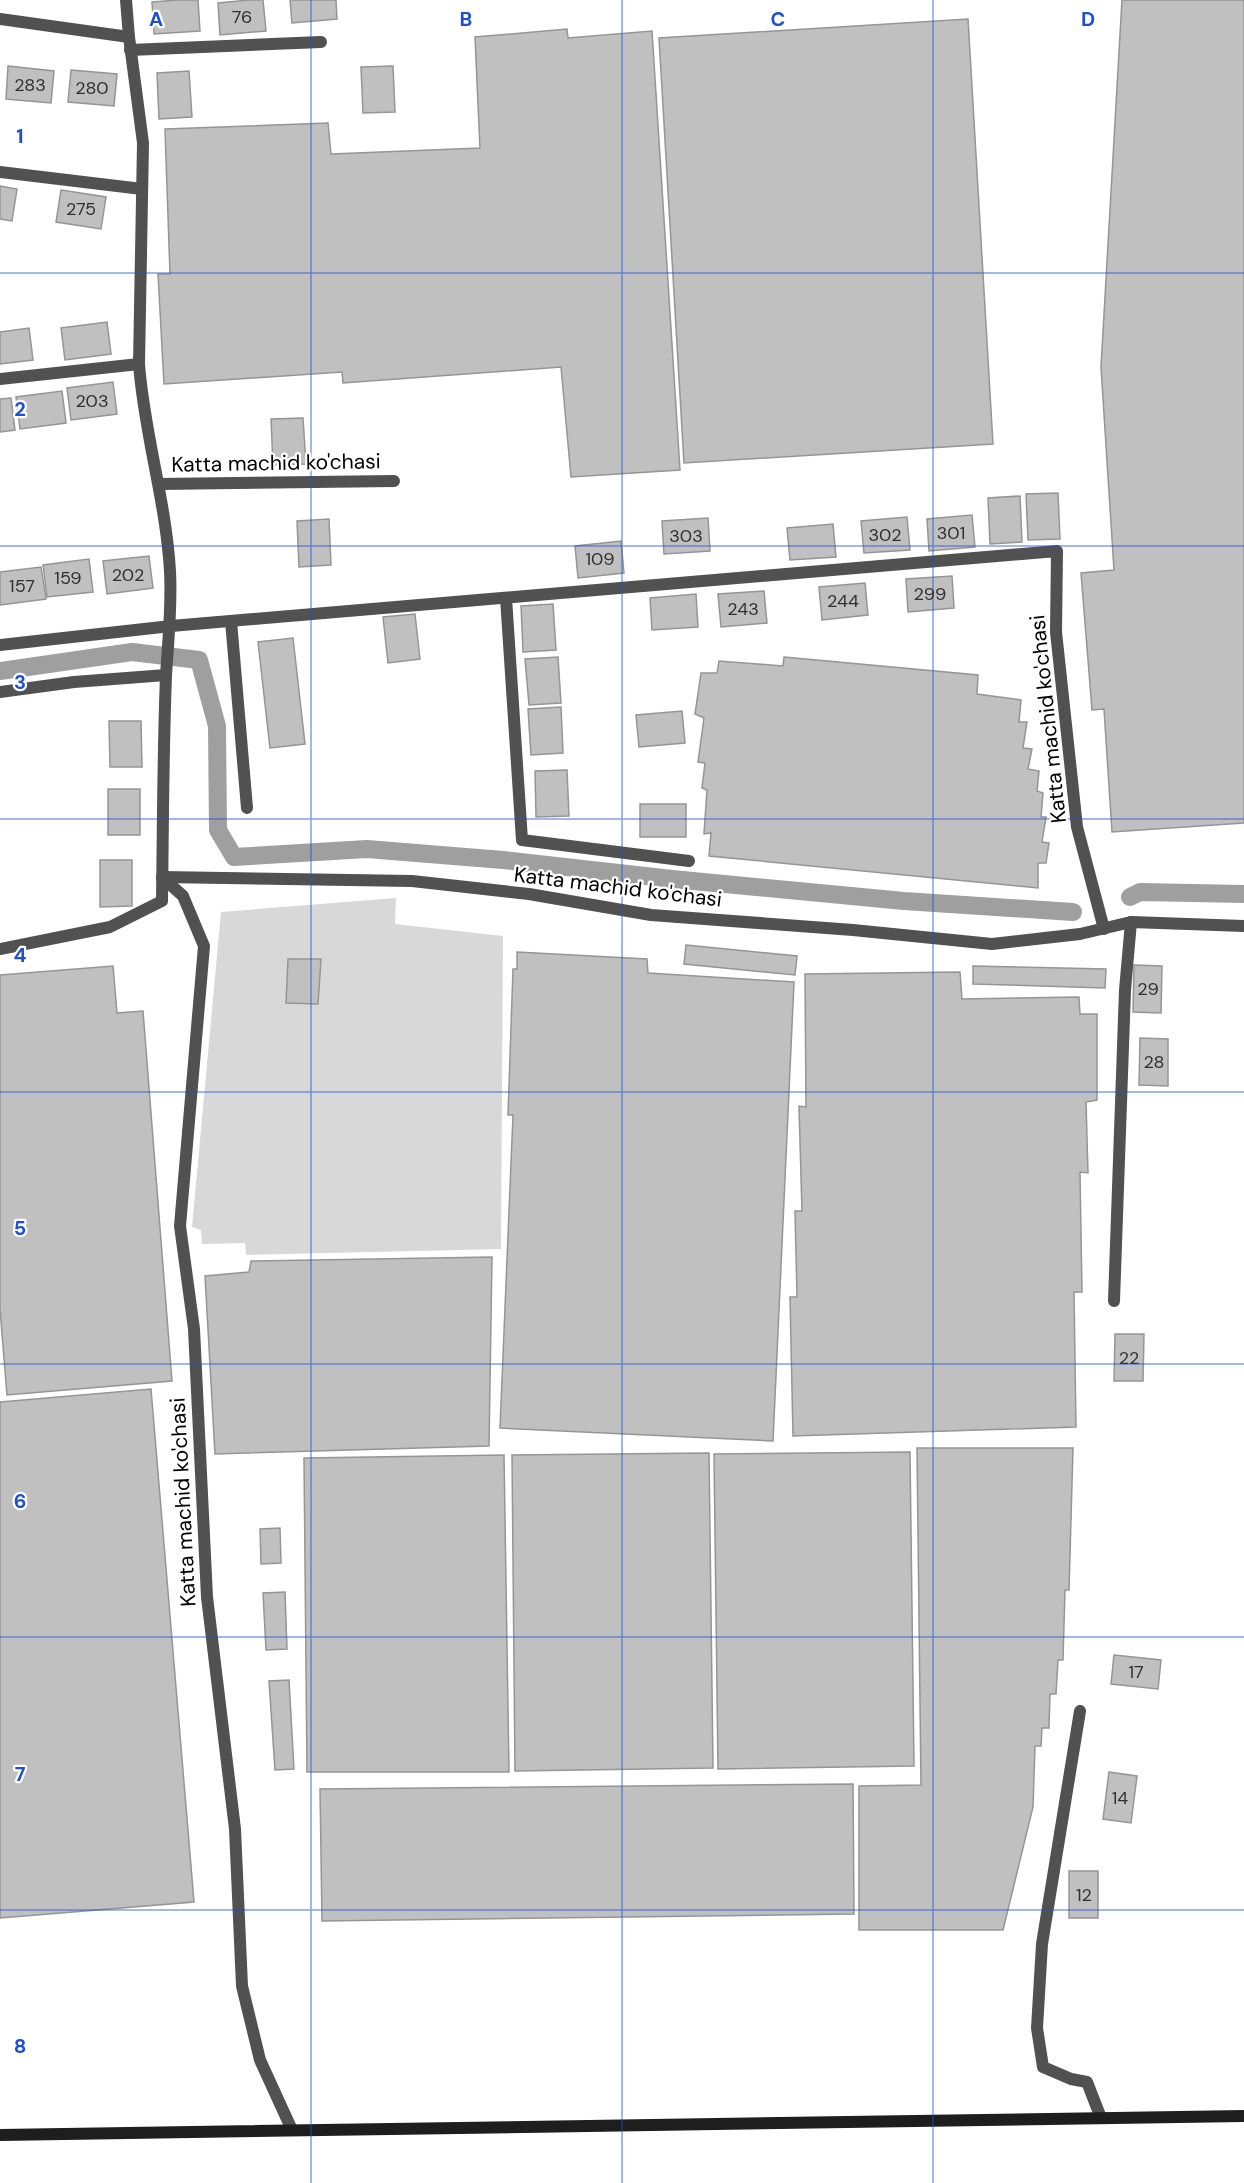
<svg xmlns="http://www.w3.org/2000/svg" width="1244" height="2183" viewBox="0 0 1244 2183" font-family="'DM Sans',sans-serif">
	<rect width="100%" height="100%" fill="#fff"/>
	<polygon fill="#d8d8d8" points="396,898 395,924 503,936 501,1249 246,1255 245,1243 202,1244 201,1230 192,1227 221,912"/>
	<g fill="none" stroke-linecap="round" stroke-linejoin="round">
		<g stroke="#9f9f9f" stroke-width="18">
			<polyline points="0,671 132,652 199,660 217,726 218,830 234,857 367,849 503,860 672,879 904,901 1073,912"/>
			<polyline points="1130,897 1140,892 1244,894"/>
		</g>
	</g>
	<g fill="#c0c0c0" stroke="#959595" stroke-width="1.5">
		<polygon points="178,0 198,0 200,31 154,34 152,2"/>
		<polygon points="249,0 263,0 266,31 220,35 218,3"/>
		<polygon points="290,0 336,0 337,19 292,23"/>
		<polygon points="1122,0 1244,0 1244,823 1112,832 1104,709 1092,710 1081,573 1114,570 1101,367"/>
		<polygon points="968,19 993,444 684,463 659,38"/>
		<polygon points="567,29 568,38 652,31 680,470 571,477 561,367 343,383 342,372 164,384 158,274 170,274 165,129 328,123 331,154 480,148 475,37"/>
		<polygon points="8,66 54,71 51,103 6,99"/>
		<polygon points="393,66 395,112 363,113 361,67"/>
		<polygon points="71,70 117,74 114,106 68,102"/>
		<polygon points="189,71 192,117 159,119 157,73"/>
		<polygon points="0,186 17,189 12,221 0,219"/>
		<polygon points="61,190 106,197 101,229 56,222"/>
		<polygon points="107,322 111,354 65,360 61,328"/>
		<polygon points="29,328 33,360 0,364 0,332"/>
		<polygon points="113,382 117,414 71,420 67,388"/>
		<polygon points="62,391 66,423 20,429 16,397"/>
		<polygon points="11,398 15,430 0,432 0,399"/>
		<polygon points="303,418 306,464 273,465 271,419"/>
		<polygon points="1058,493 1060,539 1028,540 1026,494"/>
		<polygon points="1020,496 1022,542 990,544 988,498"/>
		<polygon points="972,515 975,547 929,551 927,519"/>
		<polygon points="907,517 910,550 864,553 861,521"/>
		<polygon points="708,518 710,551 664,554 662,521"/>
		<polygon points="329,519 331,565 299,567 297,521"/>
		<polygon points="833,524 836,557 790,560 787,528"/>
		<polygon points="621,541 624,573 578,578 575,546"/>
		<polygon points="149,556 153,588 107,594 103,561"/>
		<polygon points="89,559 93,592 47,597 43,565"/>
		<polygon points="41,567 46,599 0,605 0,572"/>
		<polygon points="952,576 954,608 908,612 906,579"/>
		<polygon points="865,583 868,615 822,620 819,587"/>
		<polygon points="764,591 767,623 721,627 718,594"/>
		<polygon points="696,594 698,627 652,630 650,598"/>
		<polygon points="553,604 556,650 523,652 521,606"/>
		<polygon points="415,614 420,659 388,663 383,617"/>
		<polygon points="293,638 305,744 270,748 258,642"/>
		<polygon points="558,657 561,703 529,705 525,659"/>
		<polygon points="784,657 978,675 977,694 1021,700 1019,722 1027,722 1023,748 1032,749 1028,769 1039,771 1037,791 1043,793 1041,817 1046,817 1042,842 1049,843 1046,863 1038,863 1038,888 709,856 711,833 704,834 707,790 702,788 705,763 698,762 704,718 695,714 701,673 717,673 719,661 783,666"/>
		<polygon points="561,707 563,753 531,755 528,709"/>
		<polygon points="682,711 685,743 639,747 636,715"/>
		<polygon points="109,721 141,721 142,767 110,767"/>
		<polygon points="567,770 569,816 536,817 535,771"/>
		<rect x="108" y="789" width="32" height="46"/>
		<rect x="640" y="804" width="46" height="33"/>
		<polygon points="100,860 132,860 132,906 100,907"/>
		<polygon points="686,945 797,956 795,975 684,964"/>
		<polygon points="517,952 647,959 648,973 794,982 773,1441 500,1428 513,1115 508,1115 513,969 517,969"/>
		<polygon points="288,959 321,959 318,1004 286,1003"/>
		<polygon points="1134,965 1162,966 1161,1013 1133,1012"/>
		<polygon points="113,966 117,1013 143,1011 172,1381 7,1395 0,1309 0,975"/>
		<polygon points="973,966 1106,969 1105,988 973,984"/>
		<polygon points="960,972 962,999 1079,997 1080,1014 1097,1014 1097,1100 1086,1102 1088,1173 1080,1172 1082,1292 1074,1292 1076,1427 793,1436 790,1297 797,1297 795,1211 802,1211 799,1106 806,1107 805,974"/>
		<polygon points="1140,1038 1168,1039 1168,1086 1139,1085"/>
		<polygon points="492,1257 489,1446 215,1454 205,1276 249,1272 251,1261"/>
		<polygon points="1115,1334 1144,1334 1143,1381 1114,1381"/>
		<polygon points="151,1389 194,1902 0,1918 0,1402"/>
		<polygon points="917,1448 1073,1448 1069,1590 1065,1590 1063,1660 1058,1660 1056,1694 1050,1694 1049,1728 1042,1728 1041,1746 1035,1746 1033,1807 1003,1930 859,1930 859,1786 921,1785"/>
		<polygon points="910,1452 914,1766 718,1769 714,1454"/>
		<polygon points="709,1453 713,1768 515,1771 512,1455"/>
		<polygon points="504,1455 509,1772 307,1772 304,1458"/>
		<polygon points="280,1528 281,1563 261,1564 260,1529"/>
		<polygon points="285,1592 287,1649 266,1650 263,1593"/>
		<polygon points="1114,1655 1161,1660 1158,1689 1111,1684"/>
		<polygon points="289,1680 294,1769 275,1770 269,1681"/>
		<polygon points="1109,1772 1137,1776 1131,1823 1103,1819"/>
		<polygon points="853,1784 854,1914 322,1921 320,1789"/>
		<rect x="1069" y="1871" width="29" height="47"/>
	</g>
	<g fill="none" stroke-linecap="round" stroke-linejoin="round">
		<g stroke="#515151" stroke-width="12">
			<polyline points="0,19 129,37"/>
			<polyline points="130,50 321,42"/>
			<polyline points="0,172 142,189"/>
			<polyline points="0,379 139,364"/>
			<polyline points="159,484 394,481"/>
			<polyline points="506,598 522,840 689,861"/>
			<polyline points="231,621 247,808"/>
			<polyline points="0,645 171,626 1057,551 1056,632 1077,827 1104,929"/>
			<polyline points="0,692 74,682 166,675"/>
			<polyline points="162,877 183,896 204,946 180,1226 194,1329 207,1597 235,1829 242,1986 260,2060 292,2130"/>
			<polyline points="162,877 412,881 529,894 651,915 853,930 992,944 1080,934 1131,922 1244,926"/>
			<path d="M 0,949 L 110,927 L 162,901 C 163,826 163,751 166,676 C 168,641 172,608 170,571 C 166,501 144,433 139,364 L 143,143 L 129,37 L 126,0"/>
			<polyline points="1114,1301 1125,990 1131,922"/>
			<polyline points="1080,1711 1042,1944 1037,2028 1043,2067 1071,2079 1087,2082 1101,2118"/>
		</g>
		<polyline stroke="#1e1e1e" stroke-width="12" points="0,2135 1244,2116"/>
	</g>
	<path fill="none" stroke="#1d4ed8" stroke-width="1.5" stroke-opacity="0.55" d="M 311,0 L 311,2183M 622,0 L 622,2183M 933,0 L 933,2183M 0,273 L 1244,273M 0,546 L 1244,546M 0,819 L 1244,819M 0,1092 L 1244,1092M 0,1364 L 1244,1364M 0,1637 L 1244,1637M 0,1910 L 1244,1910"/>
	<g text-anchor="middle" stroke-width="4.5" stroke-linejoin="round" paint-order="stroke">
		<g font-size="18" fill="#303030">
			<text x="242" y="23">76</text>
			<text x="30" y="91">283</text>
			<text x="92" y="94">280</text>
			<text x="81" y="215">275</text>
			<text x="92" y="407">203</text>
			<text x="951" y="539">301</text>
			<text x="885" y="541">302</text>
			<text x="686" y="542">303</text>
			<text x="600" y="565">109</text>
			<text x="128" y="581">202</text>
			<text x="68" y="584">159</text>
			<text x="22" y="592">157</text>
			<text x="930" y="600">299</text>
			<text x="843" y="607">244</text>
			<text x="743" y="615">243</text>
			<text x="1148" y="995">29</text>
			<text x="1154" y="1068">28</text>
			<text x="1129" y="1364">22</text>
			<text x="1136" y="1678">17</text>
			<text x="1120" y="1804">14</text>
			<text x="1084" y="1901">12</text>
		</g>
		<g font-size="21" fill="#000" stroke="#fff">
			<text transform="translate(276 463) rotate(-1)" y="7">Katta machid ko'chasi</text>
			<text transform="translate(1048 719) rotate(-96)" y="7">Katta machid ko'chasi</text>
			<text transform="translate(618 887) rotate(7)" y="7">Katta machid ko'chasi</text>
			<text transform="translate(183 1502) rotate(-93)" y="7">Katta machid ko'chasi</text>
		</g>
	</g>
	<g font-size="20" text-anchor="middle" font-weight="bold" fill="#1d4ed8" stroke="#fff" stroke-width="4.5" stroke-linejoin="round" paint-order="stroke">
		<text x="156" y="26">A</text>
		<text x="466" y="26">B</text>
		<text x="778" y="26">C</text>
		<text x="1088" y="26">D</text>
		<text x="20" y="143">1</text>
		<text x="20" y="416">2</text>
		<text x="20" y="689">3</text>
		<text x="20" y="962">4</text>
		<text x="20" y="1235">5</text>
		<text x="20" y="1508">6</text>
		<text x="20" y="1781">7</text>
		<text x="20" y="2053">8</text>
	</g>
</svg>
